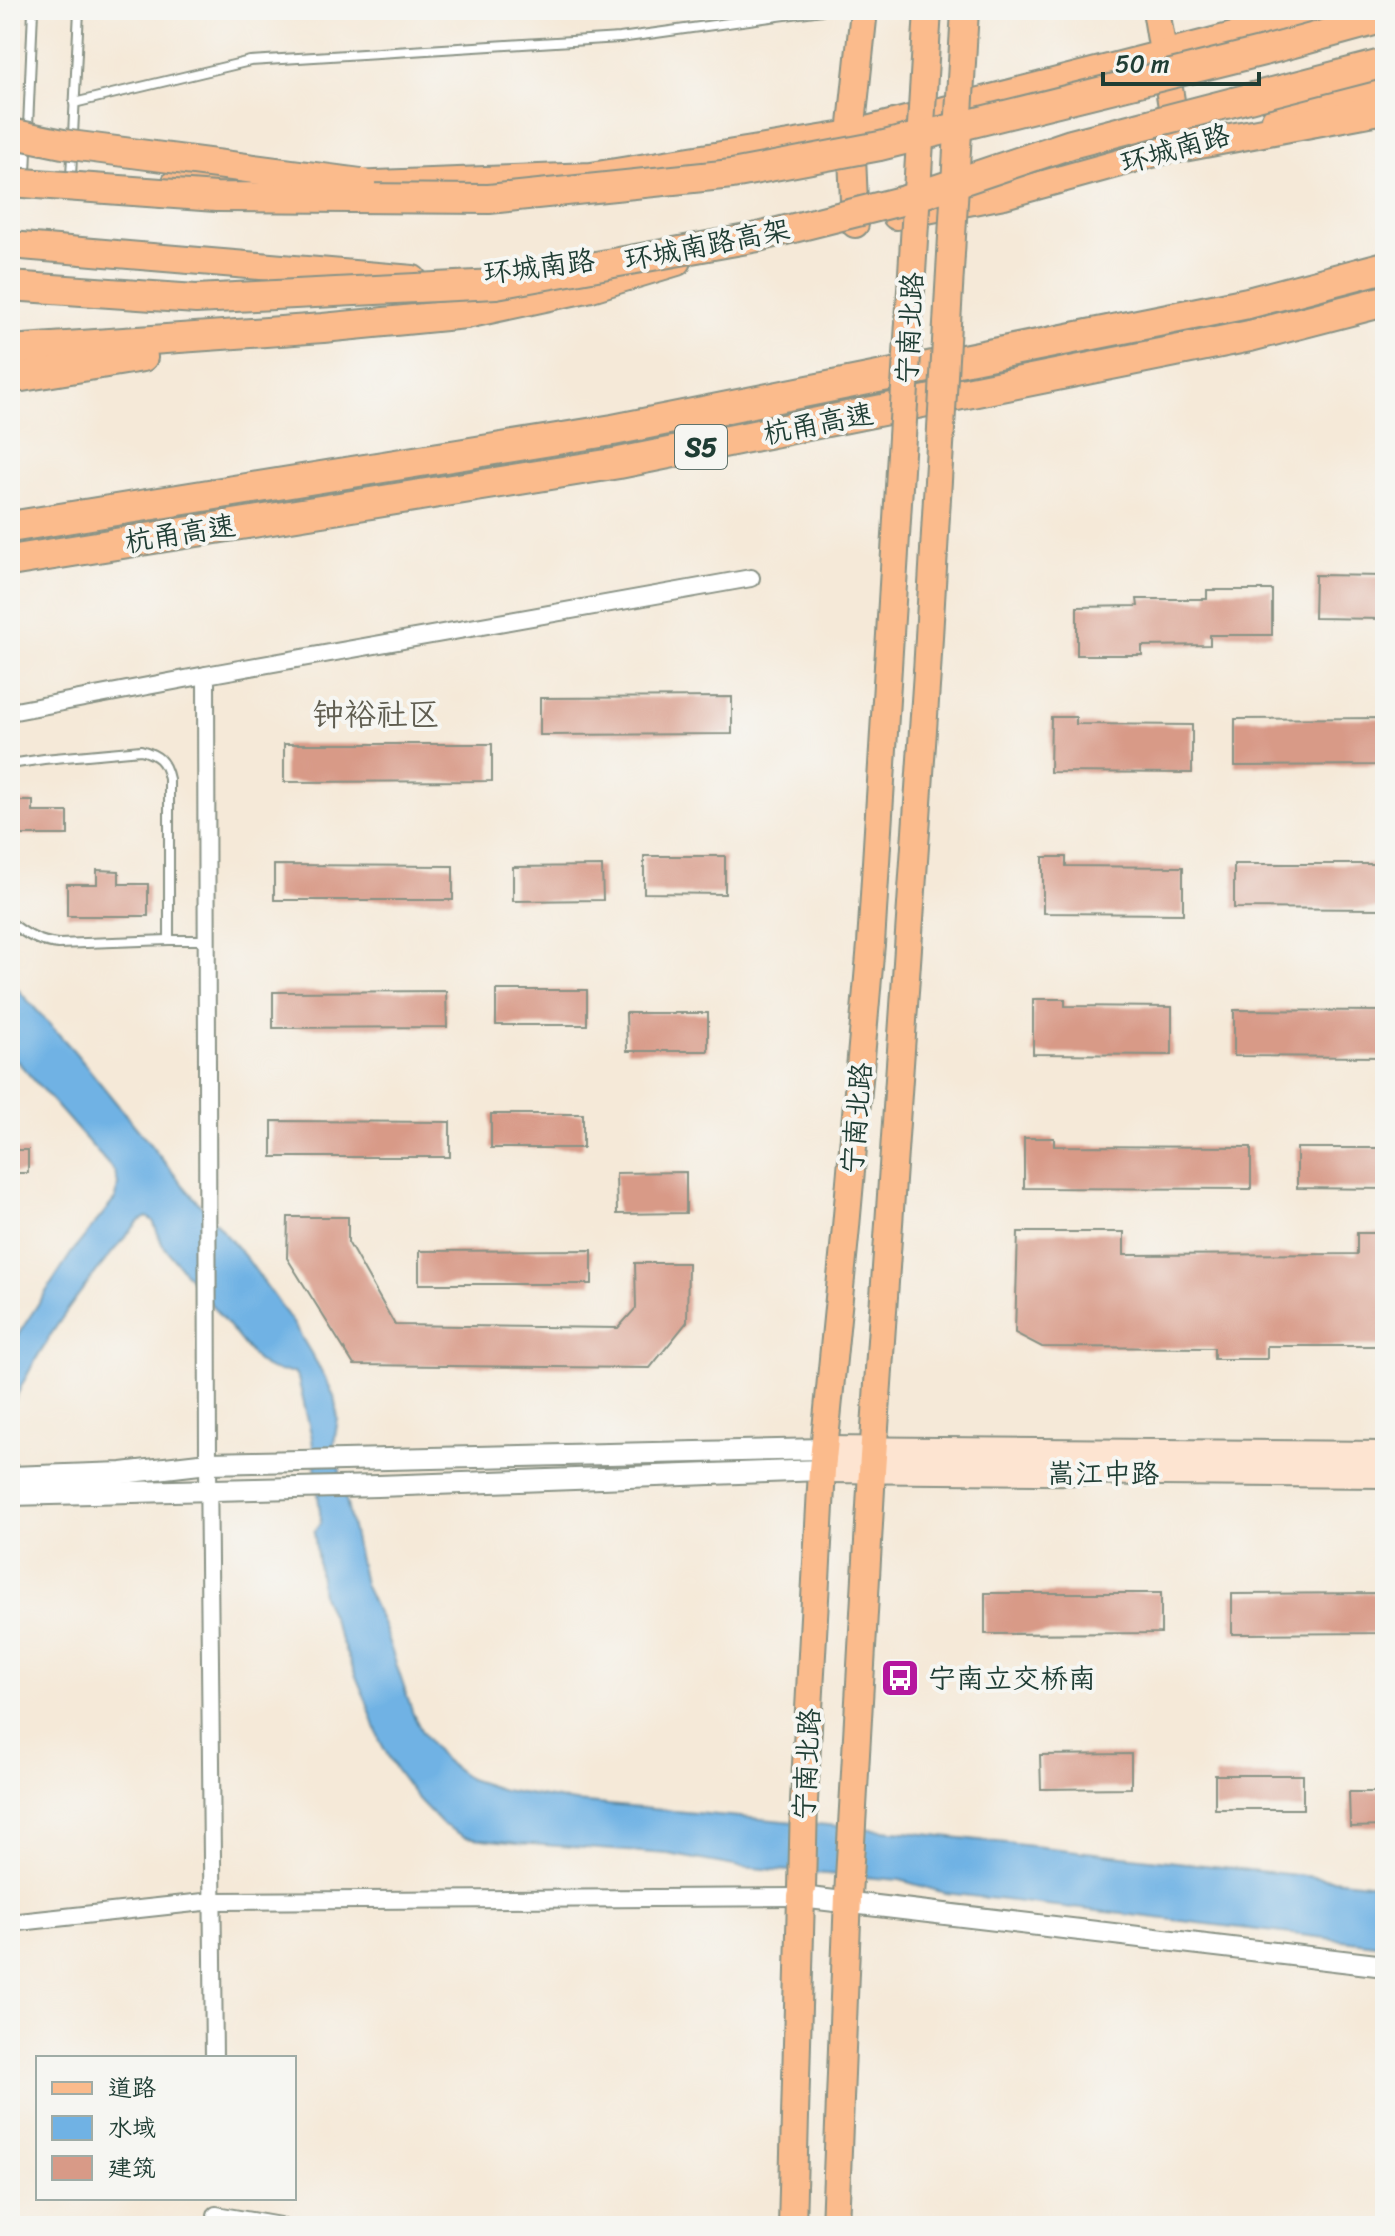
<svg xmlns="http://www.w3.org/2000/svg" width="1395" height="2236" viewBox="0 0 1395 2236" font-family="Sriracha,'LXGW WenKai TC',sans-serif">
	<rect width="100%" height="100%" fill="#f6f6f2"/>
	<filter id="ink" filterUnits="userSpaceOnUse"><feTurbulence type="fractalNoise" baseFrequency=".0125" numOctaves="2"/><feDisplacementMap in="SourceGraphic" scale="16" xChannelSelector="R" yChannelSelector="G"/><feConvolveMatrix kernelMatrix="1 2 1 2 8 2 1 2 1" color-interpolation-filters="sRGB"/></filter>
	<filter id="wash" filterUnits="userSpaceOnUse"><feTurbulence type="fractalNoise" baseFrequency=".006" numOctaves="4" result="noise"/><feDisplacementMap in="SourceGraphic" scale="32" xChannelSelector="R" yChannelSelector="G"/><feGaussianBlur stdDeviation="1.8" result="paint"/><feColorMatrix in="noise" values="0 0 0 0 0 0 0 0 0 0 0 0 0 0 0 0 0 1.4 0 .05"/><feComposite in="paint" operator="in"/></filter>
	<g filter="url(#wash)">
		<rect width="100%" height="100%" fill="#f5e9d8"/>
		<path fill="#70b2e4" stroke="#48788c" stroke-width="2" d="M 10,981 L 74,1051 L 183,1185 L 248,1260 L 293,1323 L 318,1365 L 334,1396 L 338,1419 L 334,1443 L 364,1584 L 383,1625 L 413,1714 L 422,1732 L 444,1760 L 469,1779 L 503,1790 L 575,1802 L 915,1833 L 1385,1885 L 1385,1945 L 945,1893 L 900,1880 L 740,1867 L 668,1854 L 517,1843 L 465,1837 L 442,1824 L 416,1797 L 395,1769 L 380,1741 L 366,1700 L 322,1595 L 314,1532 L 321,1522 L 312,1438 L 298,1378 L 294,1372 C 278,1372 269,1371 256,1360 L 162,1244 L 153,1221 L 147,1217 L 139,1221 C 88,1279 41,1339 10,1410 L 10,1347 L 72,1252 L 116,1198 L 118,1184 L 115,1172 L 10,1053 Z"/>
		<g id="blocks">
			<g fill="#d89a87">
				<polygon points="1315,575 1385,576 1385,619 1314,618"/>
				<polygon points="1207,590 1272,590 1272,635 1210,635 1210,645 1142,646 1142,655 1077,655 1077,607 1138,606 1137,599 1207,599"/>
				<polygon points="732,697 732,734 540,735 540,698"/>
				<polygon points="1051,717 1076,717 1076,724 1192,725 1192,773 1050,772"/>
				<polygon points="1385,718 1385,765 1235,766 1235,719"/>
				<polygon points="284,744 492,744 492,781 284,782"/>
				<polygon points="10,801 33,801 33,812 68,812 68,835 10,835"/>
				<polygon points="644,856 725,856 725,894 644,893"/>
				<polygon points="1043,857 1066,857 1066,866 1183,867 1183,914 1043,913"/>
				<polygon points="1234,864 1385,864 1385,909 1234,908"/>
				<polygon points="274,865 453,866 453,900 274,900"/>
				<polygon points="602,866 603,900 513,901 513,867"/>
				<polygon points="97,870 119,871 119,884 148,884 148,916 67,916 67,884 97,884"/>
				<rect x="496" y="990" width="91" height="35"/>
				<polygon points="446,991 447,1027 273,1028 273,992"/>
				<polygon points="1033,999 1065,999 1065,1006 1172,1007 1172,1055 1033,1054"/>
				<polygon points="1234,1010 1385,1011 1385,1057 1234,1056"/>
				<polygon points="626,1013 708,1013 708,1051 627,1051"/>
				<rect x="491" y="1114" width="92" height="34"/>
				<polygon points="272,1121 450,1122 450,1157 272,1157"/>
				<polygon points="1024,1138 1054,1138 1054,1146 1251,1147 1251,1189 1024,1188"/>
				<polygon points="1297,1148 1385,1148 1385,1189 1297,1188"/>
				<rect x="10" y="1150" width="18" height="23"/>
				<polygon points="686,1172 686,1213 617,1214 616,1173"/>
				<polygon points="288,1217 348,1217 348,1242 395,1325 618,1328 636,1308 635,1263 688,1263 687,1322 650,1368 354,1365 287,1258"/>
				<polygon points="1018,1232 1124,1232 1124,1255 1357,1254 1357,1233 1385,1233 1385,1346 1267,1346 1267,1359 1214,1359 1214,1348 1042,1347 1015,1333"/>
				<polygon points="592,1250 592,1284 419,1284 419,1251"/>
				<polygon points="985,1593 1161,1593 1161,1633 985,1634"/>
				<polygon points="1385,1593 1385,1633 1232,1634 1232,1594"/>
				<polygon points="1131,1754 1131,1788 1041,1789 1040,1755"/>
				<rect x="1215" y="1775" width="88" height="34"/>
				<polygon points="1349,1792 1385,1792 1385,1826 1350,1827"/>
			</g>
		</g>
	</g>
	<g filter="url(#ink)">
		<use href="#blocks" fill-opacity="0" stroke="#8a9386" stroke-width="2"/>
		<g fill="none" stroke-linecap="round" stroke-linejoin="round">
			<g stroke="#8a9386" stroke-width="12">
				<g id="service">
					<polyline points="74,103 250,61 620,38 822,10"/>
					<polyline points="26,174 33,10"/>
					<polyline points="71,177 79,10"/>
					<path d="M 10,764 L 44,759 L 141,750 C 158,755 165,760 169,779 L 169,940 L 207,940"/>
					<path d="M 10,922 C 25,934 38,942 58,944 L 169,940"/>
				</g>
			</g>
			<g stroke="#8a9386" stroke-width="20">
				<g id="minor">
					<polyline points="10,712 206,675"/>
					<polyline points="10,1923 213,1901 801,1897"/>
					<polyline points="214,2058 208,1463 206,675 751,578"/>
					<polyline points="216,2215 280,2226"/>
				</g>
			</g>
			<g stroke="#8a9386" stroke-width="24">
				<g id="tertiary">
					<polyline points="10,1477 122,1473 208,1463 824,1449"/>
					<polyline points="10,1495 378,1486 822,1470"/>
					<polyline points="801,1897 1385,1966"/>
				</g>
			</g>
			<g stroke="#8a9386" stroke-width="28">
				<g id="secondary">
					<polyline points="824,1449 1385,1454"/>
					<polyline points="822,1470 1385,1475"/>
				</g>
			</g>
			<g stroke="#8a9386" stroke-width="30">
				<g id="primary">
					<polyline points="1156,10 1177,137"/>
					<polyline points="1275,119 1385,87"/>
					<polyline points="176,182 269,184"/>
					<polyline points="348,185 591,176 851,134 1260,29"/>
					<polyline points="896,216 1004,195 1199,141"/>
					<polyline points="855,224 851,134 864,10"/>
					<polyline points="10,245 413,279"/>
					<polyline points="802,1889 804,1801 822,1470 846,1227 871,944 888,667"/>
					<polyline points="792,2226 801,1897"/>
					<polyline points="835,2226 848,1896 872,1471 927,672"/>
				</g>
			</g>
			<g stroke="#8a9386" stroke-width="32">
				<g id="trunk">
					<polyline points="1240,35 1334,10"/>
					<polyline points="1178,148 1385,109"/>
					<polyline points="10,350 323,328 466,314 591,287 677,261"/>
					<polyline points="10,379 143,357"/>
				</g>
			</g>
			<g stroke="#8a9386" stroke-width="34">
				<g id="motorway">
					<polyline points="10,527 613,430 1248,303 1385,267"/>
					<polyline points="10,561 619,463 1250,336 1385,301"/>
				</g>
			</g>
			<use href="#service" stroke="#fff" stroke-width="8"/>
			<use href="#minor" stroke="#fff" stroke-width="16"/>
			<use href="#tertiary" stroke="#fff" stroke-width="20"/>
			<use href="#secondary" stroke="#fde4d1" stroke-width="24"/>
			<use href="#primary" stroke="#fbbb8c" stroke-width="26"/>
			<use href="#trunk" stroke="#fbbb8c" stroke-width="28"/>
			<use href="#motorway" stroke="#fbbb8c" stroke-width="30"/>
			<g stroke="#8a9386" stroke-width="30" stroke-linecap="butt">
				<g id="primary-bridge">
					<polyline points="888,667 928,10"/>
					<polyline points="927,672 965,10"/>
				</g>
			</g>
			<g stroke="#8a9386" stroke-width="32" stroke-linecap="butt">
				<g id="trunk-bridge">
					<polyline points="10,133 63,144 361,183"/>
					<polyline points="10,182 216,197 489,199 732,174 880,146 1264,51 1385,18"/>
					<polyline points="10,286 196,299 496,284 758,237 905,200 1071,144 1385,63"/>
				</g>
			</g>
			<use href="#primary-bridge" stroke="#fbbb8c" stroke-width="26"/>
			<use href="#trunk-bridge" stroke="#fbbb8c" stroke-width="28"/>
		</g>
	</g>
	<defs>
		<g id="bus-square" transform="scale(2)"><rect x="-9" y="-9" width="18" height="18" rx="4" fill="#b5179e" stroke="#f6f6f2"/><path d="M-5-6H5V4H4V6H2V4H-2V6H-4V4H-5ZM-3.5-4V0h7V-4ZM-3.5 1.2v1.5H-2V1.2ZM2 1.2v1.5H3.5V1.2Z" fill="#fff"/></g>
	</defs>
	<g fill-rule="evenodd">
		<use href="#bus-square" x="900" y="1678"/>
	</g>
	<g text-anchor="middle" stroke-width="8" stroke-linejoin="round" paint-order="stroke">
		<rect fill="#f6f6f2" stroke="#60746d" stroke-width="2" x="675" y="425" width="52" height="44" rx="6"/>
		<g font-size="26" font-weight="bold" fill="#1f3d34">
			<text x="701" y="456">S5</text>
		</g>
		<g font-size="28" fill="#1f3d34" stroke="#f6f6f2">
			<text transform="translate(1175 148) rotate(-16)" y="10">环城南路</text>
			<text transform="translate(707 244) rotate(-11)" y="10">环城南路高架</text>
			<text transform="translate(539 266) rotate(-7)" y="10">环城南路</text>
			<text transform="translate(909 328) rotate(-87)" y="10">宁南北路</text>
			<text transform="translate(818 423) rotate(-11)" y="10">杭甬高速</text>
			<text transform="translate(180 533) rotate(-9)" y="10">杭甬高速</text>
			<text transform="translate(856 1118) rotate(-85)" y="10">宁南北路</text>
			<text x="1103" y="1483">嵩江中路</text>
			<text transform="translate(806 1764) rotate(-87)" y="10">宁南北路</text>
		</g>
		<g font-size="28" fill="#1f3d34" stroke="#f6f6f2" text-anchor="start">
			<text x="928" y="1688">宁南立交桥南</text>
		</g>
		<g font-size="32" fill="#605e51" stroke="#f6f6f2">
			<text x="376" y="725">钟裕社区</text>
		</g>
	</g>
	<rect width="1395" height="2236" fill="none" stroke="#f6f6f2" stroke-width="40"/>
	<rect x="36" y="2056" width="260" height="144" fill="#f6f6f2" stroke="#a0aca6" stroke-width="2"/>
	<rect x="52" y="2082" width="40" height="12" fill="#fbbb8c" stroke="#a0aca6" stroke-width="2"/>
	<text x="108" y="2096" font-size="24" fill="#1f3d34">道路</text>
	<rect x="52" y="2116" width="40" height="24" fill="#70b2e4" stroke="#a0aca6" stroke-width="2"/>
	<text x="108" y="2136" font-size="24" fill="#1f3d34">水域</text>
	<rect x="52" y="2156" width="40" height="24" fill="#d89a87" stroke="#a0aca6" stroke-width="2"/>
	<text x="108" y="2176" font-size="24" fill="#1f3d34">建筑</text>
	<path d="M1103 72v12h156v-12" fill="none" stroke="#1f3d34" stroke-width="4"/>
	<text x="1115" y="72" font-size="24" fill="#1f3d34" stroke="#f6f6f2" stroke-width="6" paint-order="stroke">50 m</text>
</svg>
